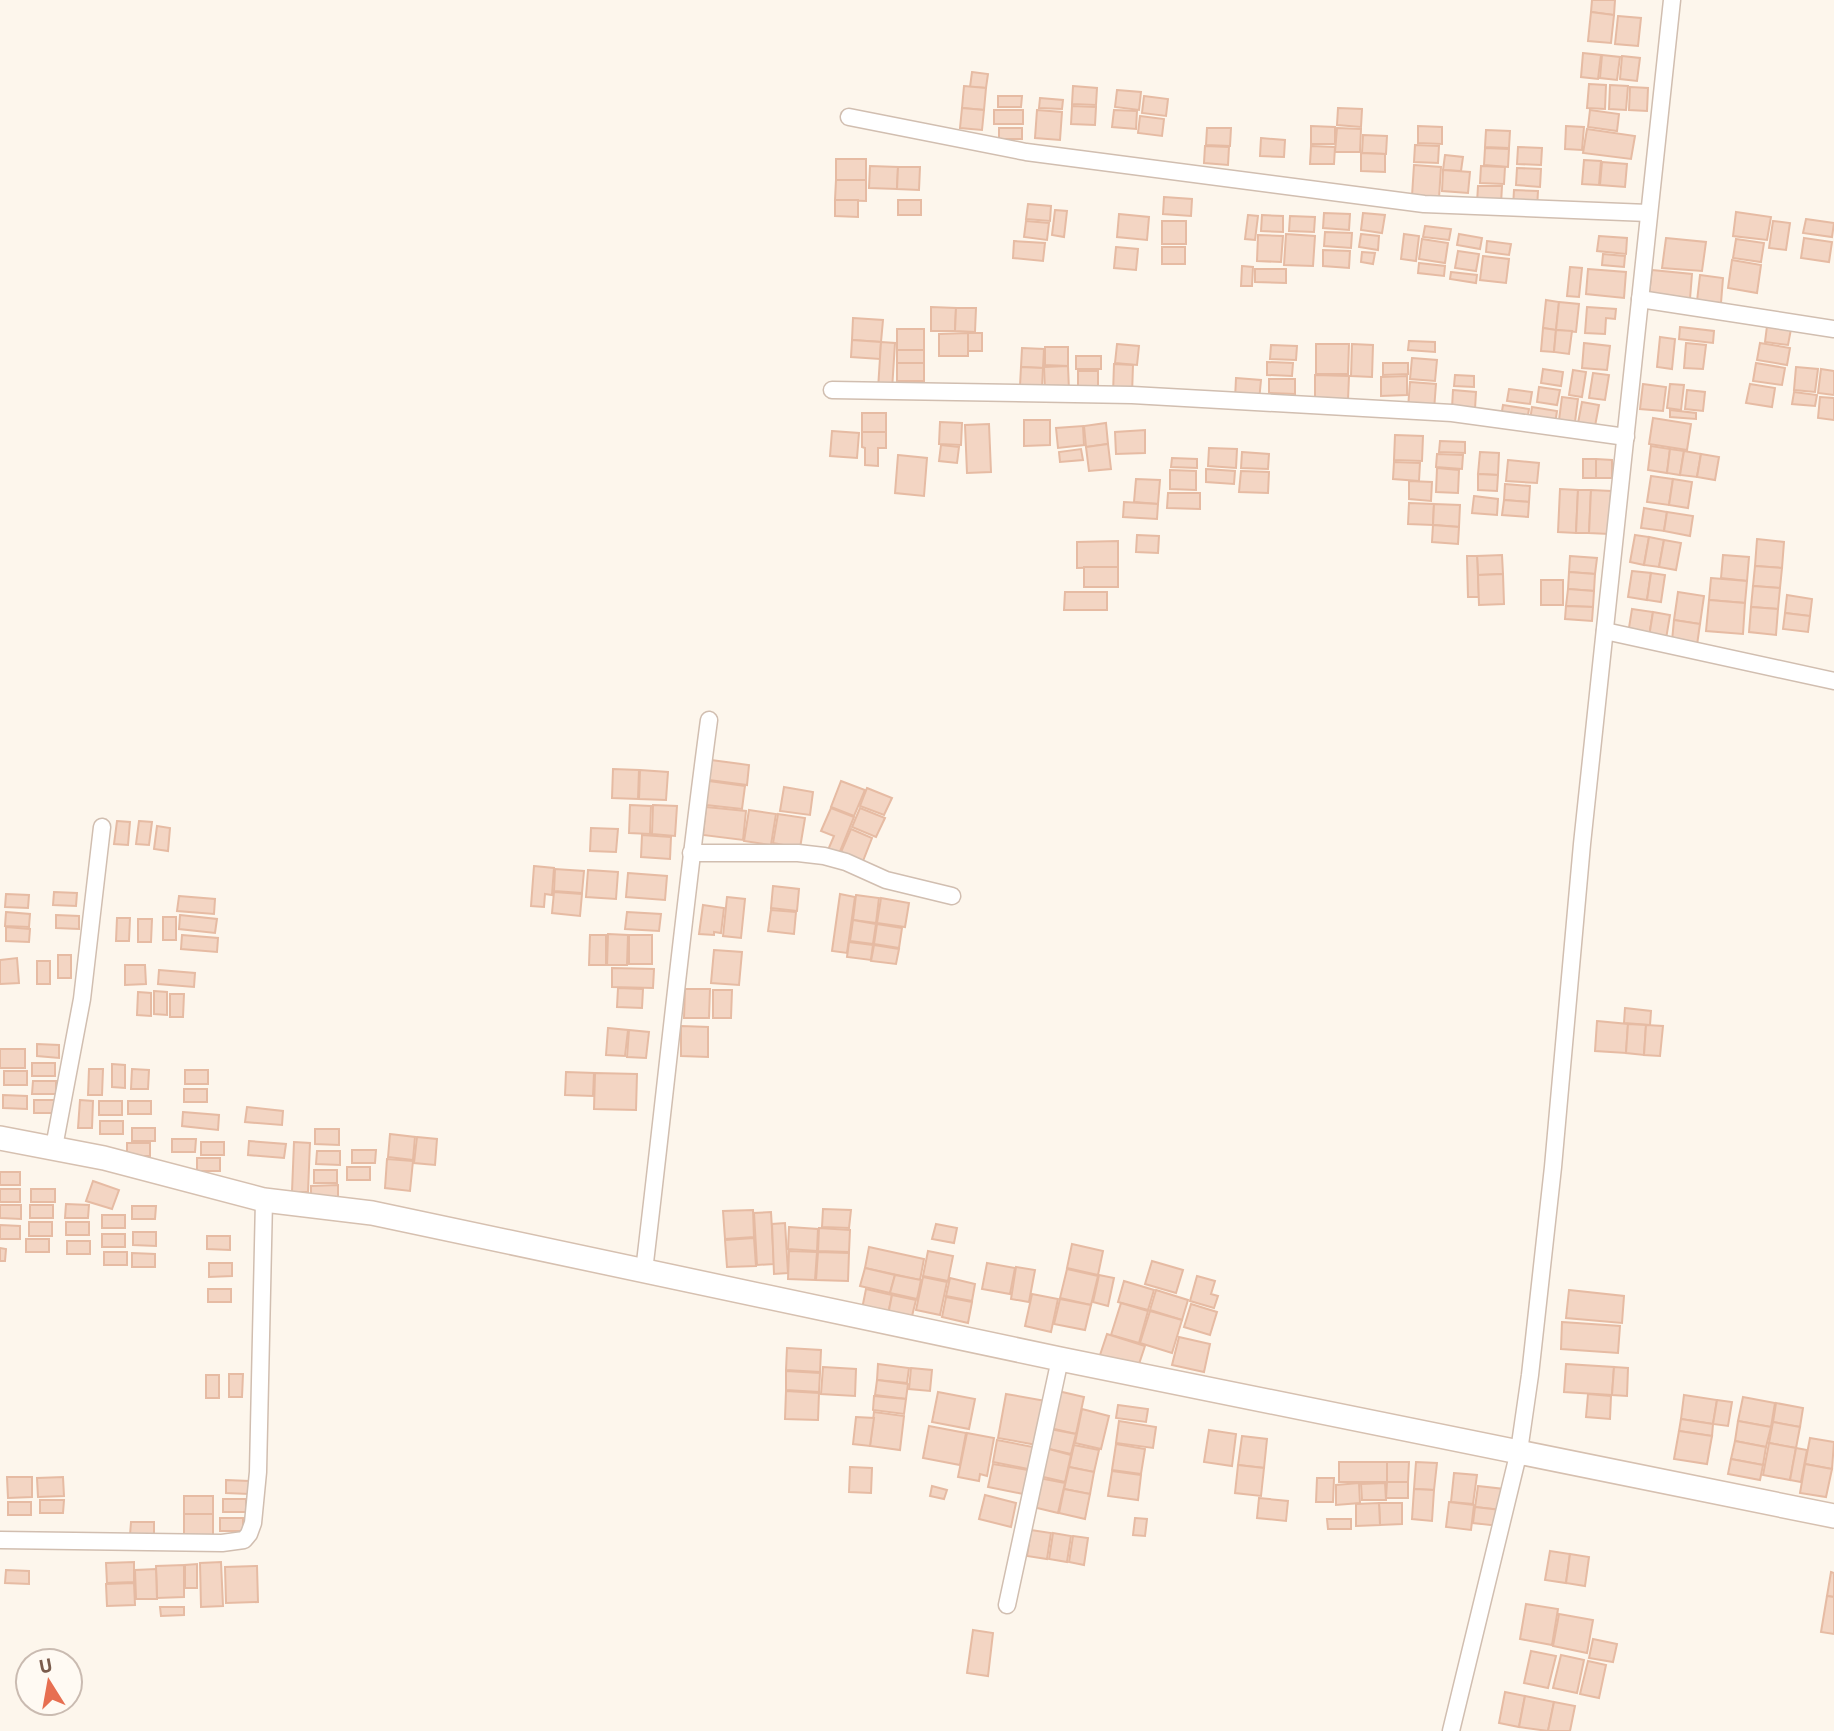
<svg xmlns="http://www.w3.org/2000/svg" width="1834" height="1731" viewBox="0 0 1834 1731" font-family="'IBM Plex Sans',sans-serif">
	<rect width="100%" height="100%" fill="#fdf6ec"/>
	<g fill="#f3d5c3" stroke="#e6bba3" stroke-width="2">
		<polygon points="1592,0 1615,0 1614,15 1591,12"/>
		<polygon points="1591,12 1614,15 1611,43 1588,41"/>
		<polygon points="1618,16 1641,18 1638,46 1615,44"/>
		<polygon points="1583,53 1601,55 1598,79 1581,77"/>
		<polygon points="1602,55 1620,57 1617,80 1600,78"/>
		<polygon points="1622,56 1640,58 1637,81 1620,79"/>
		<polygon points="972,72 988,74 986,88 970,87"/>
		<polygon points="1589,84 1606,85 1605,109 1587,108"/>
		<polygon points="1610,85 1628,86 1626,110 1609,109"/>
		<polygon points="964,86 986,88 984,110 962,108"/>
		<polygon points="1073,86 1097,88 1096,105 1072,104"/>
		<polygon points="1630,87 1648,88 1647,111 1629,110"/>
		<polygon points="1117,90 1141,92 1139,110 1115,107"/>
		<polygon points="998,96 1022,96 1021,107 998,107"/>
		<polygon points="1144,96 1168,99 1166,116 1142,113"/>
		<polygon points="1040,98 1063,100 1062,109 1039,108"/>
		<polygon points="1072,106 1096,107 1095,125 1071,124"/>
		<polygon points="962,108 984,110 982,130 960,128"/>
		<polygon points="1338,108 1362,109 1361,127 1337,125"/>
		<rect x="994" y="110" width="29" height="14"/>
		<polygon points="1037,110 1062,112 1060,140 1035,138"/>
		<polygon points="1114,110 1137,111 1136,129 1112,127"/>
		<polygon points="1590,110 1619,114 1617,131 1588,127"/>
		<polygon points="1140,116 1164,119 1162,136 1138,133"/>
		<polygon points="1311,126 1335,127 1335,144 1311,144"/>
		<polygon points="1418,126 1442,127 1442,144 1418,143"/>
		<polygon points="1566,126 1584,127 1582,150 1565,149"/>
		<rect x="999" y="128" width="23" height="11"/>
		<polygon points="1207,128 1231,128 1230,146 1206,145"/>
		<polygon points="1337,128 1361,129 1360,152 1335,152"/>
		<polygon points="1587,129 1635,136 1631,159 1583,153"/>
		<polygon points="1486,130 1510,131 1509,148 1485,147"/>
		<polygon points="1363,135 1387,136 1386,154 1362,153"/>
		<polygon points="1261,138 1285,140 1284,157 1260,156"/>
		<polygon points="1415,145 1439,146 1438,163 1414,162"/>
		<polygon points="1205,146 1229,147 1228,165 1204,163"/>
		<polygon points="1311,146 1335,147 1334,164 1310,164"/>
		<polygon points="1518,147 1542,148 1541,165 1517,164"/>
		<polygon points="1485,148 1509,149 1508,167 1484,165"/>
		<polygon points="1361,153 1385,154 1385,172 1361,171"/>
		<polygon points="1445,155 1463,157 1461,171 1443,170"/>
		<rect x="836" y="159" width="30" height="21"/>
		<polygon points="1584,160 1601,161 1599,185 1582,184"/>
		<polygon points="1602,162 1627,164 1625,187 1600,185"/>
		<polygon points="1414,165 1441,167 1439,198 1412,196"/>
		<polygon points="870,166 898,167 897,189 869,188"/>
		<polygon points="1481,166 1505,167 1504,184 1480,183"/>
		<polygon points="898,167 920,167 919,190 897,189"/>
		<polygon points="1517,168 1541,169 1540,187 1516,185"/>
		<polygon points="1443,170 1470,172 1468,193 1442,191"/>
		<polygon points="836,180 866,180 866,201 835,200"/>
		<polygon points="1478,186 1502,186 1501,204 1477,203"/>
		<polygon points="1514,190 1538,191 1537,209 1513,207"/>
		<polygon points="1164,197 1192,199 1191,216 1163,214"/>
		<polygon points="835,200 858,200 858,217 835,216"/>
		<rect x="898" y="200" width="23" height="15"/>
		<polygon points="1028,204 1051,206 1050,221 1026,219"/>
		<polygon points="1055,210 1067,211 1064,237 1052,235"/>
		<polygon points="1736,212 1771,217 1767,240 1733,236"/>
		<polygon points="1324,213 1350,214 1349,230 1323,228"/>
		<polygon points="1363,213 1385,215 1382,233 1361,230"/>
		<polygon points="1119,214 1149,217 1147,240 1117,237"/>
		<polygon points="1248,215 1258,216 1255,240 1245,239"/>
		<polygon points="1262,215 1283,216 1283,232 1261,231"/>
		<polygon points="1290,216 1315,217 1314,232 1289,231"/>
		<polygon points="1806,219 1834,223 1832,237 1803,233"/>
		<polygon points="1026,221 1049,223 1047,240 1024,237"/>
		<rect x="1162" y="221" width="24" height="23"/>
		<polygon points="1773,221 1790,223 1786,250 1769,248"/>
		<polygon points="1425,226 1451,229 1449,240 1423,237"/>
		<polygon points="1325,232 1352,233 1351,248 1324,246"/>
		<polygon points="1286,234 1315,236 1313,266 1284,265"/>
		<polygon points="1361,234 1379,236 1378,250 1359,247"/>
		<polygon points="1404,234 1419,236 1416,261 1401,259"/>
		<polygon points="1459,234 1482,238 1480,249 1457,245"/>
		<polygon points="1258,235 1283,236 1281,262 1257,261"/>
		<polygon points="1599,236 1627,238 1626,254 1597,251"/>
		<polygon points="1666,238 1706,242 1702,271 1662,268"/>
		<polygon points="1804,238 1832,242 1829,262 1801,258"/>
		<polygon points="1422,239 1448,243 1445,263 1419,259"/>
		<polygon points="1736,239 1764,243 1761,262 1733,258"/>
		<polygon points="1014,241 1045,243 1043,261 1013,258"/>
		<polygon points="1487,241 1511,244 1509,255 1486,252"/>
		<polygon points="1116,247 1138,249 1136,270 1114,268"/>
		<rect x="1162" y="247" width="23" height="17"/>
		<polygon points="1323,250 1350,251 1349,268 1323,266"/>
		<polygon points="1458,251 1479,254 1476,271 1455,268"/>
		<polygon points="1362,252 1375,253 1373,264 1361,262"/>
		<polygon points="1603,254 1625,256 1624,267 1602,265"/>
		<polygon points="1483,256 1509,259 1506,283 1480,280"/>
		<polygon points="1732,260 1761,265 1757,293 1728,288"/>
		<polygon points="1419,263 1445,266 1444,276 1418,273"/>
		<polygon points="1242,266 1253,267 1252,286 1241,286"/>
		<polygon points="1570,267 1582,268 1579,297 1567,296"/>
		<polygon points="1255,269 1286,269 1286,283 1255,282"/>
		<polygon points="1588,269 1626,272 1624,298 1586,294"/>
		<polygon points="1652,270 1692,274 1690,299 1649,295"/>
		<polygon points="1451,272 1477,275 1476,283 1450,279"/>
		<polygon points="1700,275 1723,278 1721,303 1697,301"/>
		<polygon points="1546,300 1559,302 1556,330 1543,328"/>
		<polygon points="1559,302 1579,304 1576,332 1556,330"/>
		<polygon points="931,307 956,308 955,331 931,331"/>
		<polygon points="1587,307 1616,309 1615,319 1606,318 1605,334 1585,333"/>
		<polygon points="956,308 976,308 975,332 955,331"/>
		<polygon points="853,318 883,320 881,342 852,340"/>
		<polygon points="1767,326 1791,329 1788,345 1765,342"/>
		<polygon points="1680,327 1714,331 1713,343 1679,339"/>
		<polygon points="1543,328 1556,330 1554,352 1541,351"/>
		<rect x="897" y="329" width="27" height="21"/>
		<polygon points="1556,330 1572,331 1569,354 1554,352"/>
		<rect x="968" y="333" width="14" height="18"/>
		<polygon points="968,333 968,356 939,356 939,334"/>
		<polygon points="1660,337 1675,339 1672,369 1657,367"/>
		<polygon points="852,340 881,342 880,359 851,357"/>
		<polygon points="1409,341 1435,342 1435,352 1408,350"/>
		<polygon points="881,342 895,343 892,390 878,389"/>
		<polygon points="1584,343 1610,346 1607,370 1582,368"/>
		<polygon points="1686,343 1706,345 1703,369 1684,368"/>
		<polygon points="1760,343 1790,348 1787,365 1757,360"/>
		<polygon points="1117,344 1139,346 1137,365 1115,363"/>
		<polygon points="1316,344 1349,344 1348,374 1316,374"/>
		<polygon points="1352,344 1373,345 1372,377 1351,376"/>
		<polygon points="1271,345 1297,346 1296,360 1270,359"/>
		<polygon points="1045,347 1068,347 1068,366 1045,365"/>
		<polygon points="1022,348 1044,349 1043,368 1021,367"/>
		<rect x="897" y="350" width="27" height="13"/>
		<rect x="1076" y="356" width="25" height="13"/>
		<polygon points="1412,358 1437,360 1435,381 1410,379"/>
		<polygon points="1267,362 1293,363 1292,376 1267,375"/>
		<rect x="897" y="363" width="27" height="18"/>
		<polygon points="1383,363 1408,363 1408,374 1383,375"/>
		<polygon points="1756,363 1785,368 1782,385 1753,381"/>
		<polygon points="1114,364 1133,365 1132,395 1113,394"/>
		<polygon points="1068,366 1069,390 1045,391 1044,367"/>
		<polygon points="1021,367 1043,368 1042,388 1020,386"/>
		<polygon points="1796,367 1818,369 1815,392 1794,390"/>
		<polygon points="1543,369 1563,372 1561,386 1541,383"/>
		<polygon points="1821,369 1834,371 1834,395 1818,393"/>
		<polygon points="1573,370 1586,372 1582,397 1569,395"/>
		<polygon points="1078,371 1098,371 1098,388 1078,389"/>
		<polygon points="1593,373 1609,375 1605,400 1589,398"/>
		<polygon points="1315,375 1349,376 1348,400 1315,399"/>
		<polygon points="1455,375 1474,376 1474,387 1454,386"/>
		<polygon points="1407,376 1407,395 1381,396 1381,377"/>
		<polygon points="1236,378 1261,380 1259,401 1235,399"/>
		<polygon points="1269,379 1295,379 1295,394 1269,393"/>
		<polygon points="1410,382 1436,384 1434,410 1408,408"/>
		<polygon points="1643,384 1666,387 1663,411 1640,409"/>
		<polygon points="1670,384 1684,385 1681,410 1667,408"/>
		<polygon points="1750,384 1775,388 1772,407 1746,403"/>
		<polygon points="1539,387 1560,390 1557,405 1537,402"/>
		<polygon points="1509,389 1532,392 1530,404 1507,401"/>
		<polygon points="1453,390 1476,392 1475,409 1452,408"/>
		<polygon points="1687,390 1705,392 1703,411 1685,409"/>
		<polygon points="1794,392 1817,395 1815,406 1792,404"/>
		<polygon points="1562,397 1578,399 1575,422 1559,420"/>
		<polygon points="1820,397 1834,398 1834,420 1818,418"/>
		<polygon points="1582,402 1599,405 1595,426 1578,423"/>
		<polygon points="1503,405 1529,409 1527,421 1501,417"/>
		<polygon points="1532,407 1557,411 1555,424 1530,420"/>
		<polygon points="1670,410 1696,413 1696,419 1670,417"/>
		<rect x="862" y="413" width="24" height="19"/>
		<polygon points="1653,418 1691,424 1687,450 1649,444"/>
		<polygon points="1024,420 1050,420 1050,445 1024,446"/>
		<polygon points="940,422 962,423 961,445 939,444"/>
		<polygon points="1106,423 1108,444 1086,447 1084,426"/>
		<polygon points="989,424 991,472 967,473 965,425"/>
		<polygon points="1083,426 1084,445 1058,448 1056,428"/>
		<polygon points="1145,430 1145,453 1116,454 1115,432"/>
		<polygon points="832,431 859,433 857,458 830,456"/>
		<polygon points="862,432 886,432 886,448 878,448 878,466 865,465 865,448 862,447"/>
		<polygon points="1395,435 1423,436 1422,461 1394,460"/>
		<polygon points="1440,441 1465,442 1465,453 1439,452"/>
		<polygon points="1108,444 1111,469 1089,471 1086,447"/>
		<polygon points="941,445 959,447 957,463 939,461"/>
		<polygon points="1651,446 1670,449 1667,473 1648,470"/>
		<polygon points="1209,448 1237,449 1236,468 1208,466"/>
		<polygon points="1081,449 1083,460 1060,462 1059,452"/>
		<polygon points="1670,449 1684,451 1680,475 1667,473"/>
		<polygon points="1684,451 1701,454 1697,477 1680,475"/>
		<polygon points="1242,452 1269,454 1268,469 1241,468"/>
		<polygon points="1480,452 1499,453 1498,475 1478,474"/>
		<polygon points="1437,454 1463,455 1462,469 1436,467"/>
		<polygon points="1701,454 1719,457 1715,480 1697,477"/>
		<polygon points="898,455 927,458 924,496 895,493"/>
		<polygon points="1172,458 1197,459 1197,468 1171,467"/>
		<rect x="1583" y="459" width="13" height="19"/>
		<polygon points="1596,459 1612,460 1612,478 1596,478"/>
		<polygon points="1508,460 1539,463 1537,483 1506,481"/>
		<polygon points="1394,462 1420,463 1419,481 1393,479"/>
		<polygon points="1437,468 1459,470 1458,493 1436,492"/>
		<polygon points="1206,469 1235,471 1234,484 1206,482"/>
		<polygon points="1170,470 1196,471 1196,490 1170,489"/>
		<polygon points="1241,471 1269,472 1268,493 1239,492"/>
		<polygon points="1478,474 1498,475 1497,491 1478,490"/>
		<polygon points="1651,476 1673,479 1669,505 1647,502"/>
		<polygon points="1136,479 1160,480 1158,504 1134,502"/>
		<polygon points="1673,479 1692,482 1688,508 1669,505"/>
		<polygon points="1409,481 1432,482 1431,501 1409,499"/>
		<polygon points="1505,484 1530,486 1529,502 1504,500"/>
		<polygon points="1560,489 1578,490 1576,533 1558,532"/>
		<polygon points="1578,490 1591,490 1589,533 1576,533"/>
		<polygon points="1591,490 1611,491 1609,534 1589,533"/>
		<polygon points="1168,493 1200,493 1200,509 1167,508"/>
		<polygon points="1474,496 1498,499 1497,515 1472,513"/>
		<polygon points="1504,500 1529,502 1528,517 1502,515"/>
		<polygon points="1124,502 1158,504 1157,519 1123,517"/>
		<polygon points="1409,503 1434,504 1433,525 1408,524"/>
		<polygon points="1434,504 1460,505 1459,527 1433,525"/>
		<polygon points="1644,508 1667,512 1664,531 1641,528"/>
		<polygon points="1667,512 1693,516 1690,536 1664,531"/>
		<polygon points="1433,525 1459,527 1458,544 1432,542"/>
		<polygon points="1137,535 1159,536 1158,553 1136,552"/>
		<polygon points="1635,535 1649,537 1644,565 1630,562"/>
		<polygon points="1649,537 1664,540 1659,567 1644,565"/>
		<polygon points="1757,539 1784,542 1782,568 1755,566"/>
		<polygon points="1664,540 1681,543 1676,570 1659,567"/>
		<polygon points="1118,541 1118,567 1077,568 1077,542"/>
		<polygon points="1502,555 1503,574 1478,575 1477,556"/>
		<polygon points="1723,555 1749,557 1747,581 1721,578"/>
		<polygon points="1467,556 1477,556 1479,597 1468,597"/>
		<polygon points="1570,556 1597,558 1595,574 1569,572"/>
		<polygon points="1755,566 1782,568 1780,588 1753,586"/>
		<rect x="1084" y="567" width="34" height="20"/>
		<polygon points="1632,571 1651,573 1647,600 1628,597"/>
		<polygon points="1569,572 1595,574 1594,591 1568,589"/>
		<polygon points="1651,573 1665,575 1661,602 1647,600"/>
		<polygon points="1503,574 1504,604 1479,605 1478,575"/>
		<polygon points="1711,578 1747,581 1745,603 1709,600"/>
		<rect x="1541" y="580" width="22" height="25"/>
		<polygon points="1753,586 1780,588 1778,609 1751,607"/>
		<polygon points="1568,589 1594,591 1593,607 1566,606"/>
		<polygon points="1065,592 1107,592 1107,610 1064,610"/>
		<polygon points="1678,592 1704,596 1700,624 1674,620"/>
		<polygon points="1787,595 1812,599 1810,616 1785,613"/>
		<polygon points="1709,600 1745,603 1743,634 1706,631"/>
		<polygon points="1566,606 1593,607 1592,621 1565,619"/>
		<polygon points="1751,607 1778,609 1776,635 1749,632"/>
		<polygon points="1632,609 1653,612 1649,637 1628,634"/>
		<polygon points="1653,612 1670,615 1666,639 1649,637"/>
		<polygon points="1785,613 1810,616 1808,632 1783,629"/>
		<polygon points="1674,620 1700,624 1697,645 1672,641"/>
		<polygon points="711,760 749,765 747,785 709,780"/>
		<polygon points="613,769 639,770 638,799 612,798"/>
		<polygon points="640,770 668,772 666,800 639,799"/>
		<polygon points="709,781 745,786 742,809 706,805"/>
		<polygon points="841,781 865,790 854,816 831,807"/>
		<polygon points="784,787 813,792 810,815 780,811"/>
		<polygon points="867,788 892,798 884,815 860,806"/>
		<polygon points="630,805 651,806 650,834 629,833"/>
		<polygon points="653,805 677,806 675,836 652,834"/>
		<polygon points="706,807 746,811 743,840 703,835"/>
		<polygon points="831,808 854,817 839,854 828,850 834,836 821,831"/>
		<polygon points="860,808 885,818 876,837 852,827"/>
		<polygon points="749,810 776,814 771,845 744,841"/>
		<polygon points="778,814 805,818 800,848 773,843"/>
		<polygon points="117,821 130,822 128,845 114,844"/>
		<polygon points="139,821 152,822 149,845 136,844"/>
		<polygon points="157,826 170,828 168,851 154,849"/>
		<polygon points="591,828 618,829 616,852 590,851"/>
		<polygon points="851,829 872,838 863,861 841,852"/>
		<polygon points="642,835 671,837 670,859 641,857"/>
		<polygon points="534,866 554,868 552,895 545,894 544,907 531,906"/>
		<polygon points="555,869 584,871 582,893 554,891"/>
		<polygon points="588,870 618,872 616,899 586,897"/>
		<polygon points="628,873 667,876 665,900 626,897"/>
		<polygon points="773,886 799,889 797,911 771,908"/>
		<polygon points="54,892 77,893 76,906 53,905"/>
		<polygon points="554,892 582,894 580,916 552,913"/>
		<polygon points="6,894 29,895 28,908 5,907"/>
		<polygon points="840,894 855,897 847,953 832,951"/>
		<polygon points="856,895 879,898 876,923 853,920"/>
		<polygon points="179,896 215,899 214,914 177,911"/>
		<polygon points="727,897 745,899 741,938 723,936"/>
		<polygon points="881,898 909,903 905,927 877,923"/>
		<polygon points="703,905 724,908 721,933 714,932 714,935 699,934"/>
		<polygon points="771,910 796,912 794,934 768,931"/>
		<polygon points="6,912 30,914 29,927 5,926"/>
		<polygon points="627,912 661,914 659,931 625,929"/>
		<polygon points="56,915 79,916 79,929 56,928"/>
		<polygon points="180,915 217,919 215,933 179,929"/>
		<rect x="163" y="917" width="13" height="23"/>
		<polygon points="117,918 130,918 129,941 116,941"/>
		<polygon points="138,919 152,919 151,942 138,942"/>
		<polygon points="853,920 876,924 873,944 850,941"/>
		<polygon points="877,924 902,928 899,948 874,944"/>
		<polygon points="6,927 30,929 29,942 6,941"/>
		<polygon points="608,934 628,935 627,965 607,965"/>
		<polygon points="182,935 218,938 217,952 181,949"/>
		<polygon points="590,935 606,935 606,965 589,965"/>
		<rect x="629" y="935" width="23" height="29"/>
		<polygon points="849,942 873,945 871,960 847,957"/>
		<polygon points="874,945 899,949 896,964 871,961"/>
		<polygon points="714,950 742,952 739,985 711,983"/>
		<rect x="58" y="955" width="13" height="23"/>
		<polygon points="17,958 19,983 0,984 0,960"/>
		<rect x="37" y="961" width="13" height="23"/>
		<polygon points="125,965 145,965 146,984 125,985"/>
		<polygon points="612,968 654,969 653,988 612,987"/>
		<polygon points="159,970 195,973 194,987 158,984"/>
		<polygon points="618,988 643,989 642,1008 617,1007"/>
		<polygon points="685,989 710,989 709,1018 684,1018"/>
		<polygon points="713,990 732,990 731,1018 713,1018"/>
		<polygon points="154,991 167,992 167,1015 154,1014"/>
		<polygon points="138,992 151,993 151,1016 137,1015"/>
		<polygon points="170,994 184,994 183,1017 170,1017"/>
		<polygon points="1625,1008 1651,1011 1650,1025 1624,1023"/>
		<polygon points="1597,1021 1628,1024 1626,1053 1595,1051"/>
		<polygon points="1628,1024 1646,1025 1644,1055 1626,1053"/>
		<polygon points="1646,1025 1663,1026 1660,1056 1644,1055"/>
		<polygon points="681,1026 708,1027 708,1057 681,1056"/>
		<polygon points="608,1028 628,1030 625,1056 606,1055"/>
		<polygon points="629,1030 649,1032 646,1058 627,1057"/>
		<polygon points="37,1044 59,1045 59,1058 37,1056"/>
		<rect x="0" y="1049" width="25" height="19"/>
		<rect x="32" y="1063" width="23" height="13"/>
		<polygon points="112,1064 125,1065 125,1088 112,1087"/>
		<polygon points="89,1069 103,1069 102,1095 88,1095"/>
		<polygon points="132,1069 149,1070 148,1089 131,1089"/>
		<rect x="185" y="1070" width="23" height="14"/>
		<rect x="4" y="1071" width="23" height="14"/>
		<polygon points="566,1072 594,1073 593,1096 565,1095"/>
		<polygon points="595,1073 637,1074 636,1110 594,1109"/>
		<polygon points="33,1081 56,1081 56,1094 32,1094"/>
		<rect x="184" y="1089" width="23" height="13"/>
		<polygon points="3,1095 27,1096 27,1109 3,1108"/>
		<rect x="34" y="1100" width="23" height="13"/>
		<polygon points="80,1100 93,1101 92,1128 78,1128"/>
		<rect x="99" y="1101" width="23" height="14"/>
		<rect x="128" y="1101" width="23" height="13"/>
		<polygon points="247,1107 283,1111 282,1125 245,1122"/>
		<polygon points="183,1112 219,1115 218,1130 182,1126"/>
		<rect x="100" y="1121" width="23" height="13"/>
		<rect x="132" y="1128" width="23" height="13"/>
		<polygon points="315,1129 339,1129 339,1145 315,1144"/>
		<polygon points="390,1134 415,1137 413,1160 388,1157"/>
		<polygon points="417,1137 437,1139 435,1165 414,1163"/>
		<polygon points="172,1139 196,1139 195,1152 172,1152"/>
		<polygon points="249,1141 286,1144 284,1158 248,1155"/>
		<rect x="201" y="1142" width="23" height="13"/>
		<polygon points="294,1142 310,1143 308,1192 292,1192"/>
		<rect x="127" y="1143" width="23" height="13"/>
		<polygon points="352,1150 376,1150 375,1163 352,1163"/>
		<polygon points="317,1151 340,1151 340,1165 316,1164"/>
		<rect x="197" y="1158" width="23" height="13"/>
		<polygon points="387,1159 413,1161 410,1191 385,1188"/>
		<rect x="347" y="1167" width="23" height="13"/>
		<rect x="314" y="1170" width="23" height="13"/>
		<rect x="0" y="1172" width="20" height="13"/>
		<polygon points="93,1181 119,1190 112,1209 86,1201"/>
		<polygon points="338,1185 338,1198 311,1199 311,1186"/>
		<rect x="0" y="1189" width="20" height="13"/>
		<rect x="31" y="1189" width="24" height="13"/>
		<polygon points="66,1204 89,1205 88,1218 65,1218"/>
		<polygon points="0,1205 21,1205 21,1219 0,1218"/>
		<rect x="30" y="1205" width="23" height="13"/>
		<polygon points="132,1206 156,1206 155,1219 132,1219"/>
		<polygon points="823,1209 851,1210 849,1228 822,1227"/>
		<polygon points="753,1210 754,1237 725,1239 723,1211"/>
		<polygon points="771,1212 774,1264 757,1265 754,1213"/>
		<rect x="102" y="1215" width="23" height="13"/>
		<rect x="29" y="1222" width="23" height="14"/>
		<rect x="66" y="1222" width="23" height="13"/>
		<polygon points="785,1223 788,1273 774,1274 772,1224"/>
		<polygon points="936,1224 957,1228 954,1243 932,1239"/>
		<polygon points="0,1225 20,1226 20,1239 0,1239"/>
		<polygon points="789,1227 818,1229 817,1251 788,1249"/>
		<polygon points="819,1228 850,1230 849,1252 818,1251"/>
		<polygon points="133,1232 156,1232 156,1246 133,1245"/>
		<rect x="102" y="1234" width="23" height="13"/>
		<polygon points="207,1236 230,1236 230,1250 207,1249"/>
		<polygon points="754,1238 756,1266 727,1267 725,1240"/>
		<rect x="26" y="1239" width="23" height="13"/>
		<rect x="67" y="1241" width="23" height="13"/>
		<polygon points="1072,1244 1103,1251 1098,1275 1067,1268"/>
		<polygon points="869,1247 924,1259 920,1280 865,1268"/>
		<polygon points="0,1248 6,1249 5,1261 0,1261"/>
		<polygon points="789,1251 817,1252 815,1280 788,1279"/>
		<polygon points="928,1251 953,1256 948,1281 923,1276"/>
		<rect x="104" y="1252" width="23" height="13"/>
		<polygon points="818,1252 849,1253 848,1281 816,1280"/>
		<polygon points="132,1253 155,1254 155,1267 132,1267"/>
		<polygon points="1152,1261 1183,1270 1176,1293 1145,1284"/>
		<polygon points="209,1263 232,1263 232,1276 209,1277"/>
		<polygon points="987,1263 1015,1268 1010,1294 982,1289"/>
		<polygon points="1016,1267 1035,1270 1029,1302 1011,1299"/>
		<polygon points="865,1268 895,1275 890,1293 860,1286"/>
		<polygon points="1067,1269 1098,1276 1091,1305 1060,1298"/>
		<polygon points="895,1275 921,1280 917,1299 890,1293"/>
		<polygon points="1099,1275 1114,1278 1108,1306 1093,1302"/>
		<polygon points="1197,1276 1215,1281 1211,1294 1218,1296 1214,1308 1190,1301"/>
		<polygon points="923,1277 947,1282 940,1315 916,1310"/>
		<polygon points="950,1278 975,1284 972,1301 946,1296"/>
		<polygon points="1124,1281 1154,1290 1148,1310 1118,1302"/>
		<rect x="208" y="1289" width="23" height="13"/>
		<polygon points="866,1289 892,1295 887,1319 861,1314"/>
		<polygon points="1156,1290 1188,1300 1182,1320 1150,1310"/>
		<polygon points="1569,1290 1624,1296 1622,1323 1566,1318"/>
		<polygon points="1032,1294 1058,1299 1051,1332 1025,1326"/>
		<polygon points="892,1295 916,1300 911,1320 888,1315"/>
		<polygon points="946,1297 972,1302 968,1323 942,1317"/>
		<polygon points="1060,1299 1091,1305 1085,1330 1054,1324"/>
		<polygon points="1121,1303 1148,1311 1139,1343 1111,1335"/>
		<polygon points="1191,1304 1217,1312 1210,1335 1184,1327"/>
		<polygon points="1150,1311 1182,1320 1172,1353 1140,1343"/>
		<polygon points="1562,1322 1620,1326 1618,1353 1561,1349"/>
		<polygon points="1107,1334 1145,1346 1137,1370 1099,1358"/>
		<polygon points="1179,1337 1210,1344 1204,1372 1172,1365"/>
		<polygon points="787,1348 821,1350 820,1372 786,1370"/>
		<polygon points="878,1364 909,1368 907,1383 877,1380"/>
		<polygon points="1566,1364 1614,1367 1612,1395 1564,1392"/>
		<polygon points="823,1367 856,1369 855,1396 821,1394"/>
		<polygon points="1614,1367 1628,1368 1627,1396 1612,1395"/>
		<polygon points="911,1368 932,1370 930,1391 909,1389"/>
		<polygon points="786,1371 820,1373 819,1392 786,1390"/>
		<polygon points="229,1374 243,1374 242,1397 229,1397"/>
		<rect x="206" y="1375" width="13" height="23"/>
		<polygon points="877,1380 908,1384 906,1399 875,1395"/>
		<polygon points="786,1391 819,1393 818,1420 785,1419"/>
		<polygon points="1058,1391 1084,1397 1076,1434 1050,1428"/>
		<polygon points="938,1392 975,1399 969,1429 932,1422"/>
		<polygon points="1006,1394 1046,1401 1037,1445 998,1438"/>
		<polygon points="1588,1394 1611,1396 1610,1419 1586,1417"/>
		<polygon points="1684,1395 1717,1400 1713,1424 1681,1419"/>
		<polygon points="874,1396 906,1399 904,1414 873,1410"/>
		<polygon points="1743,1397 1775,1403 1771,1427 1738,1421"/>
		<polygon points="1717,1400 1732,1402 1728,1426 1713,1424"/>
		<polygon points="1776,1403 1803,1408 1800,1427 1773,1422"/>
		<polygon points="1118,1405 1148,1409 1146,1422 1116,1418"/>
		<polygon points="1082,1409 1109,1416 1101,1449 1075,1443"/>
		<polygon points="874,1412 904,1416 900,1450 870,1446"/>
		<polygon points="856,1417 874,1418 870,1446 853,1444"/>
		<polygon points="1681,1419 1713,1424 1712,1436 1679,1431"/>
		<polygon points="1119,1421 1156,1427 1153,1448 1116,1443"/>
		<polygon points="1738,1421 1771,1427 1766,1447 1735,1441"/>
		<polygon points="1773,1422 1800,1427 1796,1448 1769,1443"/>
		<polygon points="929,1426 966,1433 960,1465 923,1458"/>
		<polygon points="1050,1429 1076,1434 1071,1454 1045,1448"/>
		<polygon points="1209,1430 1236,1434 1232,1466 1204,1462"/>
		<polygon points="1679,1431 1712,1436 1707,1464 1674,1459"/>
		<polygon points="967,1433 994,1438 987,1476 980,1474 979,1481 958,1477"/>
		<polygon points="1242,1436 1267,1439 1264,1468 1238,1465"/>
		<polygon points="1810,1438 1834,1442 1832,1469 1805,1464"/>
		<polygon points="997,1440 1033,1447 1028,1469 993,1462"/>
		<polygon points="1735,1441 1766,1447 1763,1465 1731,1459"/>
		<polygon points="1769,1443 1796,1448 1790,1480 1763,1475"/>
		<polygon points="1116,1444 1145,1449 1141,1474 1112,1470"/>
		<polygon points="1074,1445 1099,1450 1094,1472 1069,1467"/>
		<polygon points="1045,1448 1071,1455 1065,1482 1039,1476"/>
		<polygon points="1796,1448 1807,1450 1801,1482 1790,1480"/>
		<polygon points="1731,1459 1763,1465 1760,1480 1728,1474"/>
		<rect x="1339" y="1462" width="48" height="20"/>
		<polygon points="1387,1462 1409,1462 1408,1482 1387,1482"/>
		<polygon points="1416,1462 1437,1463 1434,1490 1414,1489"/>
		<polygon points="993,1464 1028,1470 1023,1494 988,1487"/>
		<polygon points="1805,1464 1832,1469 1826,1497 1800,1493"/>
		<polygon points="1238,1465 1264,1468 1261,1496 1235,1493"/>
		<polygon points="850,1467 872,1468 871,1493 849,1492"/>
		<polygon points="1069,1467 1094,1472 1090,1494 1064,1489"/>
		<polygon points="1112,1471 1141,1475 1138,1500 1108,1496"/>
		<polygon points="1454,1473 1477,1475 1473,1504 1451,1502"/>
		<polygon points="7,1477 32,1477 32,1497 8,1498"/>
		<polygon points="63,1477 64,1496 38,1497 37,1478"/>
		<polygon points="1039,1478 1065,1483 1058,1513 1033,1507"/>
		<polygon points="1317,1478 1334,1478 1333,1502 1316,1502"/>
		<polygon points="226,1480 249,1481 249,1494 226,1493"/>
		<polygon points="1387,1482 1408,1482 1408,1498 1386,1498"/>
		<polygon points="1359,1483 1360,1503 1336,1505 1336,1485"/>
		<polygon points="1385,1483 1386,1500 1362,1500 1361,1484"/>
		<polygon points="932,1486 947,1490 944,1499 930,1496"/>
		<polygon points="1478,1486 1504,1489 1501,1510 1475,1507"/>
		<polygon points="1064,1489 1090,1494 1085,1519 1059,1513"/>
		<polygon points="1414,1489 1434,1490 1432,1521 1412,1519"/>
		<polygon points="985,1495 1016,1503 1011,1527 979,1519"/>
		<rect x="184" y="1496" width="29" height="18"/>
		<polygon points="1259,1498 1288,1501 1286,1521 1257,1518"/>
		<rect x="223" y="1499" width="23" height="13"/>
		<polygon points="40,1500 64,1500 63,1513 40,1513"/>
		<rect x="8" y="1502" width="23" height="13"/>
		<polygon points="1449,1502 1474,1505 1471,1530 1446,1527"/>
		<polygon points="1379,1503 1402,1503 1402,1524 1380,1525"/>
		<polygon points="1379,1503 1380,1525 1356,1526 1356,1504"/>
		<polygon points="1475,1507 1501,1510 1499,1526 1473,1523"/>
		<rect x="184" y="1514" width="29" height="22"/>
		<rect x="220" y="1518" width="23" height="13"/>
		<polygon points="1135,1518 1147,1519 1145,1536 1133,1535"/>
		<polygon points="1327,1519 1351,1519 1351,1529 1328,1529"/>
		<polygon points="131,1522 154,1522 154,1535 130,1535"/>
		<polygon points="1031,1530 1051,1533 1047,1559 1027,1556"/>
		<polygon points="1053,1533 1071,1536 1067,1562 1049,1559"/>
		<polygon points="1073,1536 1088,1538 1084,1565 1069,1562"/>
		<polygon points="1550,1551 1570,1554 1566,1583 1545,1580"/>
		<polygon points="1570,1554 1589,1557 1585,1586 1566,1583"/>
		<polygon points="134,1562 134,1582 107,1583 106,1563"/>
		<polygon points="221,1562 223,1606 201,1607 200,1563"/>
		<polygon points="197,1564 197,1588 185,1588 185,1565"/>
		<polygon points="184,1565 184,1597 157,1598 156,1566"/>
		<polygon points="257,1566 258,1602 226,1603 225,1567"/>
		<polygon points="156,1569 157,1599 136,1599 135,1570"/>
		<polygon points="6,1570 29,1571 29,1584 5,1583"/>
		<polygon points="1831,1572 1834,1573 1834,1597 1827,1596"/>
		<polygon points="134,1583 135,1605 107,1606 106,1584"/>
		<polygon points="1827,1596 1834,1597 1834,1634 1821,1632"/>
		<polygon points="1526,1604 1558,1609 1552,1645 1520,1639"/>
		<polygon points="160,1607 184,1607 184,1615 161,1616"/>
		<polygon points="1559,1614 1593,1620 1587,1653 1553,1646"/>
		<polygon points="973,1630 993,1633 988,1676 967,1673"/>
		<polygon points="1593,1639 1617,1644 1613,1662 1589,1658"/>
		<polygon points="1531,1651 1556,1656 1548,1688 1524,1683"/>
		<polygon points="1561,1655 1584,1660 1577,1693 1553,1688"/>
		<polygon points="1588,1661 1606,1665 1599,1698 1580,1694"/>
		<polygon points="1505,1692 1525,1696 1519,1727 1499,1723"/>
		<polygon points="1525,1696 1554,1702 1548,1731 1519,1727"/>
		<polygon points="1554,1702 1575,1706 1570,1731 1548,1731"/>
	</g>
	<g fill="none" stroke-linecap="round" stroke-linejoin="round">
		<g stroke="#d1beb0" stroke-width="19">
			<g id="minor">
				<polyline points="849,117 1026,152 1424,204 1648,213"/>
				<polyline points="1640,299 1834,329"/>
				<polyline points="832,390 1132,395 1452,413 1626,437"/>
				<polyline points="1605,631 1834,681"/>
				<polyline points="691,853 798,853 824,856 846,862 886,880 952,896"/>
				<polyline points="54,1147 82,999 102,827"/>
				<path d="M 644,1271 C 666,1088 684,904 709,720"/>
				<polyline points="0,1540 222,1543 244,1540 249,1534 253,1523 258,1472 264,1200"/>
				<polyline points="1007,1605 1060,1359"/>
				<polyline points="1451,1731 1519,1451 1530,1375 1553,1167 1582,844 1672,0"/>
			</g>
		</g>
		<g stroke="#d6c0b0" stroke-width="26">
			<polyline id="secondary" points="0,1138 104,1158 264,1200 372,1213 1060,1359 1834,1516"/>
		</g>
		<use href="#minor" stroke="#fff" stroke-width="16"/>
		<use href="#secondary" stroke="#fff" stroke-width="23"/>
	</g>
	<g transform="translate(49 1682) rotate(349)"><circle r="33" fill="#fffaf3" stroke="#cabbb1" stroke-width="2"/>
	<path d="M0-5L12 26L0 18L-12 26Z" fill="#e76f51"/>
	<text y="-10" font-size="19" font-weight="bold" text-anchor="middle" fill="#7a5c4d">U</text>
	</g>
</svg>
